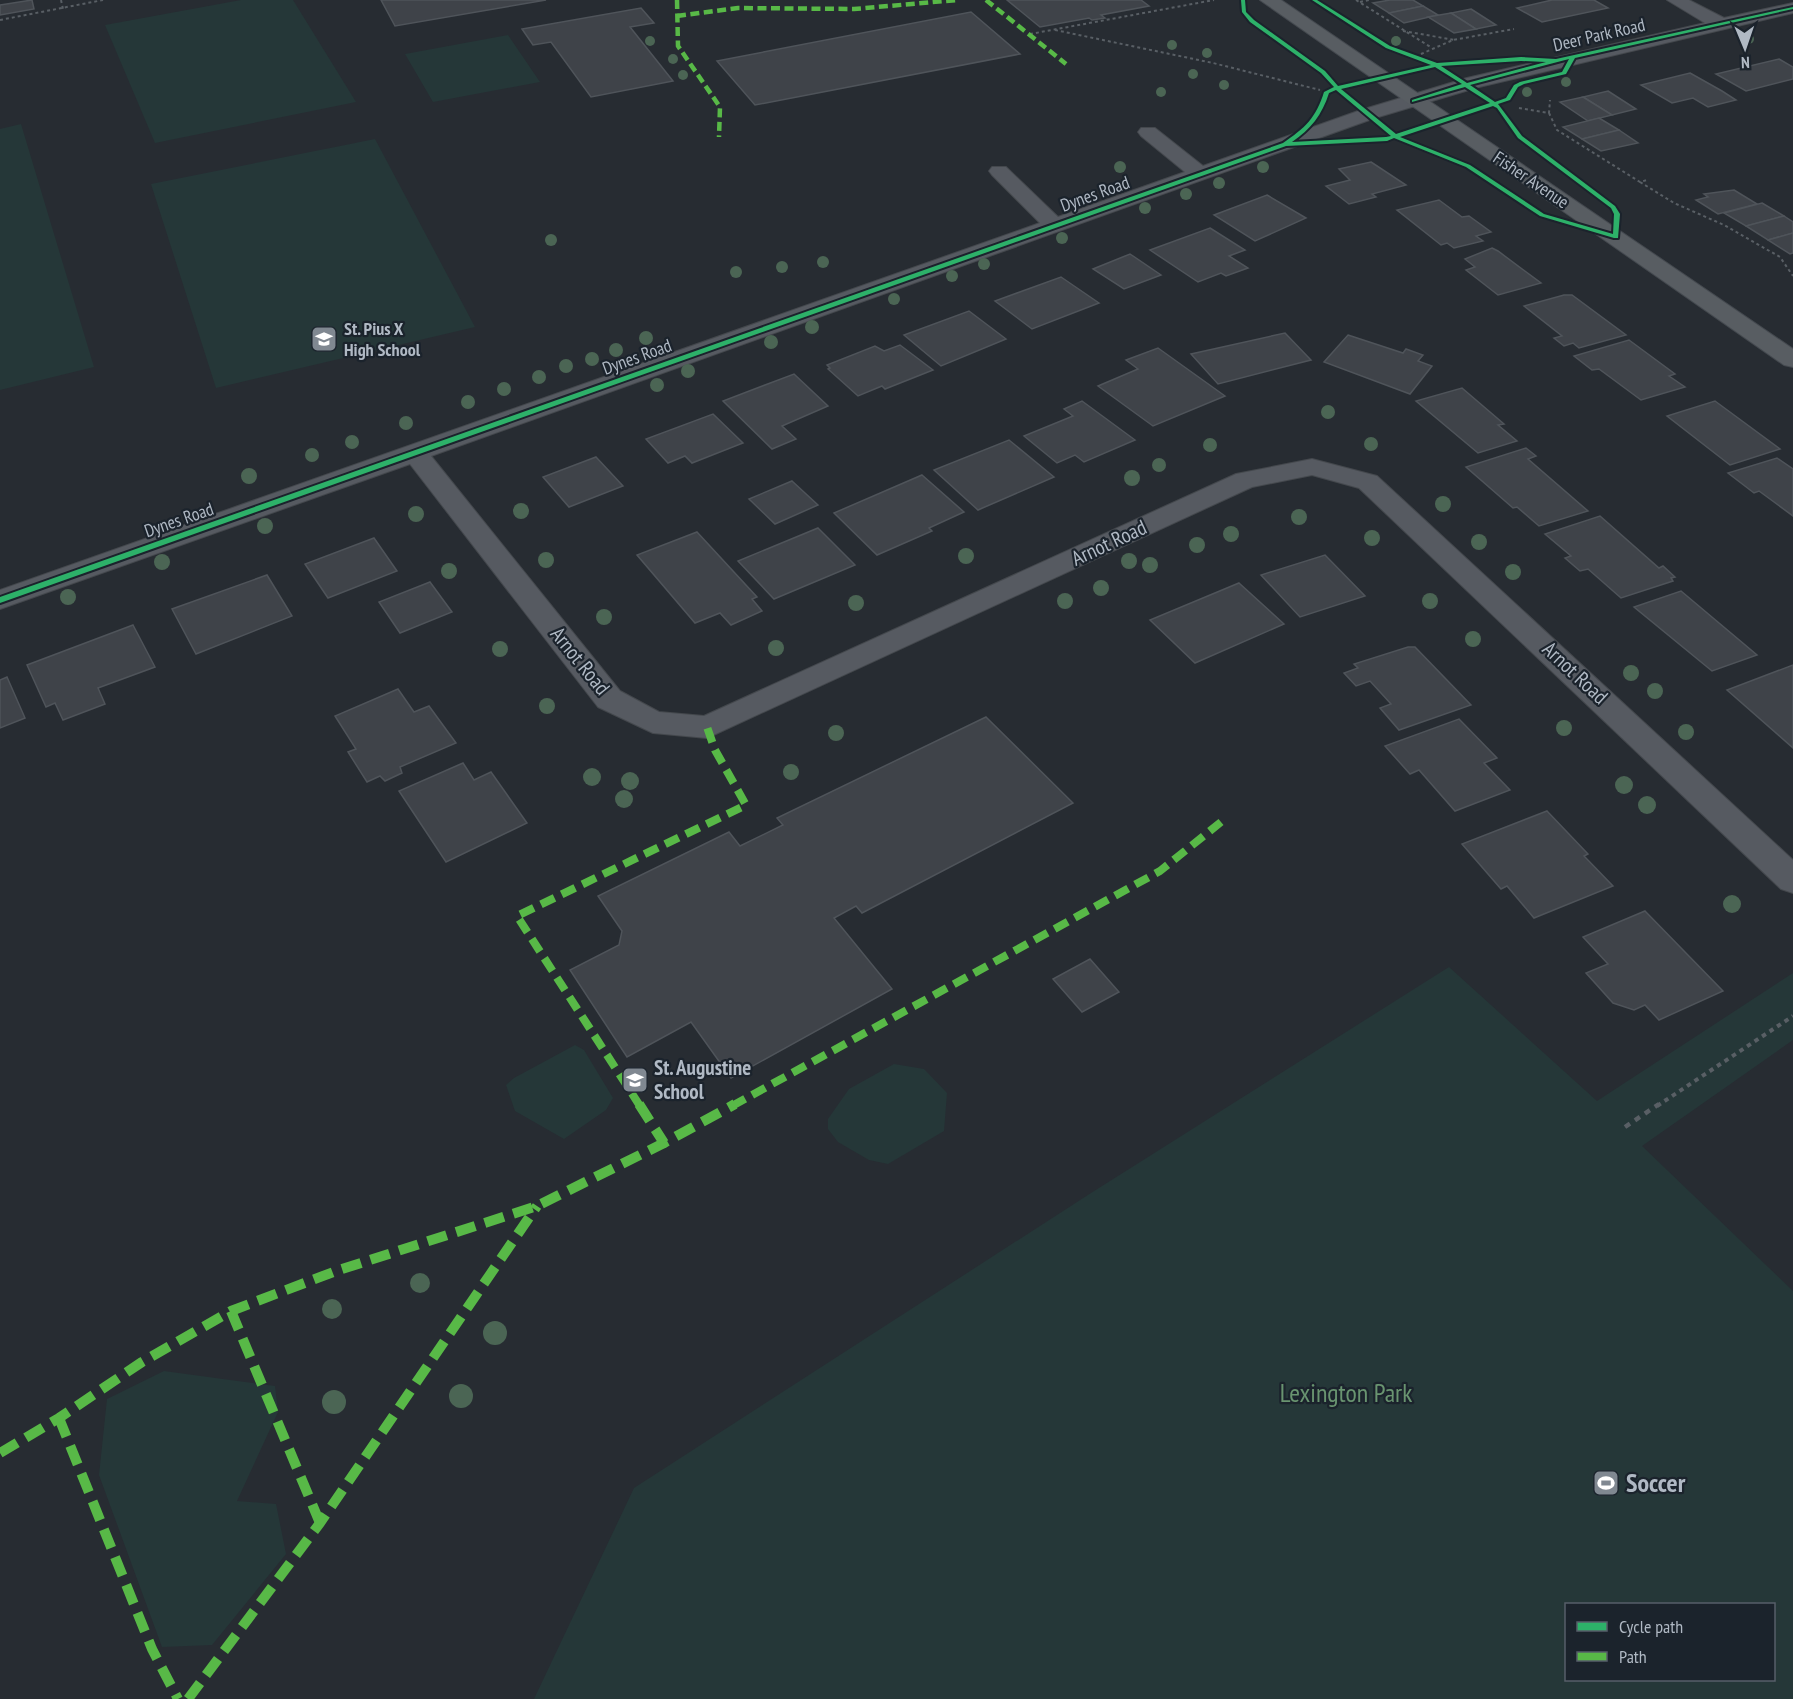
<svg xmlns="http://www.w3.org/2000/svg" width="1793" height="1699" viewBox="0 0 1793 1699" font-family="'PT Sans Narrow',sans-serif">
	<rect width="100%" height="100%" fill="#272c32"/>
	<g fill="#253738" fill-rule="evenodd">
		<polygon points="241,0 293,0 356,102 155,143 105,25"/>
		<polygon points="508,35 540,82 433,102 405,54"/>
		<polygon points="21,124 94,367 0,390 0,129"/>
		<polygon points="375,139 475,327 216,388 151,184"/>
		<path d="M 1449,967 L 1597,1101 L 1793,973 L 1793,1040 L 1642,1146 L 1793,1291 L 1793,1699 L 534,1699 L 634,1488 L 1091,1193 ZM 1566,1604 L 1774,1604 L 1774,1680 L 1566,1680 Z"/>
		<polygon points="575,1045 584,1050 613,1098 606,1110 564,1139 515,1111 506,1085 514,1078"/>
		<polygon points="894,1064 924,1069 947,1093 944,1131 888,1164 869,1160 838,1142 828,1129 828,1119 849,1089"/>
		<polygon points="164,1371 275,1386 278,1412 237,1501 276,1504 286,1554 212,1645 162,1647 99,1475 107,1399"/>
	</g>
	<g fill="#3f4349" stroke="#4f545a" stroke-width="1.5">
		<polygon points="32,0 34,9 0,15 0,5"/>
		<polygon points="381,0 546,0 395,26"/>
		<polygon points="1007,0 1141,0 1149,6 1101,15 1105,18 1092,20 1089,18 1040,27"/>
		<polygon points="1390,0 1413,0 1423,6 1389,13 1373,3"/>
		<polygon points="1552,0 1594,0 1608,8 1542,22 1517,8"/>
		<polygon points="1423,6 1438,15 1404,23 1389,13"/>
		<polygon points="641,8 654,23 630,27 673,81 591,97 551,42 533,45 522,29"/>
		<polygon points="1471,9 1496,25 1476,29 1451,13"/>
		<polygon points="971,12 1020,54 755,105 717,61"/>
		<polygon points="1451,13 1476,29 1454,33 1428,17"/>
		<polygon points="1779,59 1793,67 1793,79 1746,91 1716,74"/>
		<polygon points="1690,73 1722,91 1736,100 1708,107 1693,98 1672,103 1641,85"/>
		<polygon points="1608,91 1636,109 1612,115 1583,97"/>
		<polygon points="1583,97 1612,115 1588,121 1560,102"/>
		<polygon points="1599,118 1619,130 1582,139 1563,127"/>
		<polygon points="1619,130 1638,143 1601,151 1582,139"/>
		<polygon points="1371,162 1406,185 1372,194 1376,197 1349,204 1326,186 1350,180 1339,169"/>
		<polygon points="1734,190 1757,204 1718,214 1696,200 1708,197 1704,194"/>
		<polygon points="1267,195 1306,218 1255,241 1214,215"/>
		<polygon points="1439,200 1462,217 1469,216 1491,232 1476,236 1483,241 1454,248 1447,243 1441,245 1397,210"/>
		<polygon points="1762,203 1784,216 1746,226 1724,213"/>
		<polygon points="1784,216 1793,222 1793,233 1768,240 1746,226"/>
		<polygon points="1210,228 1245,250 1229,256 1248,268 1226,276 1221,273 1198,282 1150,250"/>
		<polygon points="1793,233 1793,253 1790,254 1768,240"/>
		<polygon points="1492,248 1498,251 1541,283 1498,295 1466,270 1475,267 1465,259"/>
		<polygon points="1130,254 1161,275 1124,289 1093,269"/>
		<polygon points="1061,277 1099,303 1032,329 995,301"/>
		<polygon points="1564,295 1572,295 1626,335 1579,348 1573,343 1564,346 1554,338 1562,336 1524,306"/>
		<polygon points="969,311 1006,339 941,366 904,335"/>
		<polygon points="1285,333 1311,360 1218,384 1191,354"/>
		<polygon points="1348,335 1403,353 1406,349 1423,355 1418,361 1432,366 1410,394 1324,362"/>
		<polygon points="1629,340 1675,374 1669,376 1685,387 1641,400 1599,369 1592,370 1574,356"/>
		<polygon points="900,345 933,370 885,389 882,386 858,396 828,369 830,368 827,365 875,346 884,351"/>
		<polygon points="1158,348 1225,396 1153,426 1098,386 1138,369 1126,360"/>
		<polygon points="794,374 828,406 782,426 796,439 772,449 723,401"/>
		<polygon points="1462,388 1504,424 1498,425 1517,441 1478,453 1416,401"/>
		<polygon points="1082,401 1135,440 1084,462 1075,455 1057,463 1024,436 1073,416 1064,409"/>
		<polygon points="1715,401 1780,449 1730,465 1667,416"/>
		<polygon points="713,414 743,443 692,463 685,456 668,463 646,439"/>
		<polygon points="1009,440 1054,477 978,510 934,470"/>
		<polygon points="1526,448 1536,456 1528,459 1588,511 1539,526 1517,507 1513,508 1466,467"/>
		<polygon points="596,457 623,486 569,507 543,477"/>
		<polygon points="1777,458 1793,469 1793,516 1759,491 1754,493 1728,473"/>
		<polygon points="922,475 964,512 929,528 932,531 877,555 834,513"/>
		<polygon points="792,481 818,505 775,524 749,499"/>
		<polygon points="1600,516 1659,568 1663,566 1675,577 1671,578 1673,581 1621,598 1588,569 1580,571 1565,558 1571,556 1545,534"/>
		<polygon points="818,528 855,565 774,599 738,561"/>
		<polygon points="697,532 757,597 752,599 762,611 731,625 720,613 695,623 637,555"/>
		<polygon points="374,538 397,571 328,598 305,564"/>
		<polygon points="1325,555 1365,596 1300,617 1261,575"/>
		<polygon points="267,575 292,616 196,654 172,609"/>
		<polygon points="430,582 452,612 400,633 379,602"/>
		<polygon points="1239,583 1284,624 1195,663 1150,620"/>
		<polygon points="1681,591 1757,655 1712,671 1634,607"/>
		<polygon points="133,625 155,667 98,688 105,704 63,720 55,703 46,707 27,665"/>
		<polygon points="1408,647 1415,647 1471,705 1399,730 1380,708 1391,704 1370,681 1356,686 1344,673 1358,668 1354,664"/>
		<polygon points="1793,665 1793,748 1727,690"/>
		<polygon points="7,677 25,718 0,728 0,680"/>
		<polygon points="398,689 414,712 429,706 456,743 400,767 402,773 385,781 380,776 367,782 348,752 356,749 335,716"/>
		<polygon points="986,717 1073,803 862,913 856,906 834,918 892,989 731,1078 691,1022 627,1057 570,970 619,945 622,931 598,896 729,832 740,846 783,825 777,818"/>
		<polygon points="1459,719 1497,758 1484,763 1510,790 1455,811 1419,770 1410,774 1385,746"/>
		<polygon points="463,763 474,780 491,772 527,823 446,862 399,791"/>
		<polygon points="1547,811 1588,854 1584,856 1613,886 1534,918 1507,886 1501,889 1462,844"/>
		<polygon points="1645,911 1723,991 1659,1020 1645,1005 1634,1010 1613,1003 1586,973 1608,964 1583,937"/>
		<polygon points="1090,959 1119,992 1082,1012 1053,979"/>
	</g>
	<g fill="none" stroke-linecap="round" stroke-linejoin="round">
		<g stroke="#44484d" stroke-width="2">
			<polygon id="minor" points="1667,0 1689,0 1724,18 1793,3 1793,13 1479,87 1375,118 431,456 620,691 659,712 704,716 1236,474 1312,459 1377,476 1793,860 1793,893 1781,889 1359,488 1312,475 1252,487 707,738 653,733 598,707 410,464 0,609 0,590 1040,223 992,175 989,171 992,167 1006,167 1058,217 1185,172 1141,136 1138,132 1141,128 1155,128 1203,166 1361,110 1467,78 1705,23"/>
		</g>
		<g stroke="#44494f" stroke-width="2">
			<polygon id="major" points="1260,0 1281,0 1793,349 1793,367 1784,365"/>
		</g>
		<g stroke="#595f65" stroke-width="2" stroke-dasharray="3 3" stroke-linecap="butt">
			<polyline points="61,0 63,9"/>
			<polyline points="1356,0 1432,48"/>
			<polyline points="1360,2 1369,0"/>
			<polyline points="0,20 103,0"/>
			<polyline points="1055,30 1213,63 1320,90"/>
			<polyline points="1403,31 1455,40"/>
			<polyline points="1030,34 1214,0"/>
			<polyline points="1421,54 1453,40 1514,29"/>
			<polyline points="1519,108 1549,113 1550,100"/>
			<polyline points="1549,113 1557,130 1640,182 1647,180"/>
			<polyline points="1640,182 1674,203 1724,225 1780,257 1793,276"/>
		</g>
		<polyline stroke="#595f65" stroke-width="4" stroke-dasharray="4.5 4.5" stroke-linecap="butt" points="1657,1106 1793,1016"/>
		<polyline stroke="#595f65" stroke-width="4.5" stroke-dasharray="6 6" stroke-linecap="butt" points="1625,1127 1659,1104"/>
		<use href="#minor" fill="#565a61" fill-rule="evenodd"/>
		<use href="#major" fill="#585d62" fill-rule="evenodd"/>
		<g stroke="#58b947" stroke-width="4.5" stroke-dasharray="9 4.5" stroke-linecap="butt">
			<polyline points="677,0 678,46 720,107 719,137"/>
			<polyline points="986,0 1066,64"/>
			<polyline points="677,16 738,8 854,9 957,0"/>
		</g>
		<g stroke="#58b947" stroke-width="8" stroke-dasharray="15 8" stroke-linecap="butt">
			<polyline points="640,1106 517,916 746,805 715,750 707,727"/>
			<polyline points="732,1106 1160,871 1221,822"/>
		</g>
		<g stroke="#58b947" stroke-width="10" stroke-dasharray="20 10" stroke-linecap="butt">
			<polyline points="639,1104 664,1143 735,1104"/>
			<polyline points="231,1311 320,1523"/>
			<polyline points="59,1418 152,1649 178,1699"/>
			<polyline points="0,1453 59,1418 142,1362 231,1311 336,1271 537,1206 664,1143"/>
			<polyline points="188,1699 320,1523 537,1206"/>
		</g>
		<g stroke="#1b232c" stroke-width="4">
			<path id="cycleway" d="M 1241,0 L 1245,0 L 1246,12 L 1254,20 L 1325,71 L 1338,86 L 1431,65 L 1386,48 L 1312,0 L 1317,0 L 1390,46 L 1437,63 L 1521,57 L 1556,59 L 1793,7 L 1793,9 L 1575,58 L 1566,74 L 1524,84 L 1518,87 L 1510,100 L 1498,104 L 1522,136 L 1615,206 L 1620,214 L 1618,238 L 1614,238 L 1540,216 L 1466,167 L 1394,138 L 1387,141 L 1286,146 L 0,603 L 0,597 L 1283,143 C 1305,128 1316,118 1324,92 L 1334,87 L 1321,73 L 1250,22 L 1242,12 ZM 1569,59 L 1562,72 L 1520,82 L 1514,85 L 1506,98 L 1495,102 L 1470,85 ZM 1521,61 L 1546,62 L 1467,83 L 1441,66 ZM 1435,67 L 1462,84 L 1412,100 L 1412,102 L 1465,87 L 1490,103 L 1396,134 L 1341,89 ZM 1336,90 L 1391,136 L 1386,137 L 1292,142 C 1311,129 1322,115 1329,93 ZM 1493,106 L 1497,108 L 1518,138 L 1611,208 L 1614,214 L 1613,234 L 1544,214 L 1470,165 L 1400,137 Z"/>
		</g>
		<use href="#cycleway" fill="#2db169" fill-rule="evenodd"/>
	</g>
	<g fill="#4b6554">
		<circle cx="1749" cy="39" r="5"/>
		<circle cx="650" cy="41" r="5"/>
		<circle cx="1396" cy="41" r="5"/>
		<circle cx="1172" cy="45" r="5"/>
		<circle cx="1207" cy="53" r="5"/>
		<circle cx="673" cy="59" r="5"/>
		<circle cx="1193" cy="74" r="5"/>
		<circle cx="683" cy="75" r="5"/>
		<circle cx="1566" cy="82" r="5"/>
		<circle cx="1224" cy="85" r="5"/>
		<circle cx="1161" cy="92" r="5"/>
		<circle cx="1527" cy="92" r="5"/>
		<circle cx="1120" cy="167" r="6"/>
		<circle cx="1263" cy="167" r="6"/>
		<circle cx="1219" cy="183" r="6"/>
		<circle cx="1186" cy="194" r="6"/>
		<circle cx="1145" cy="208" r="6"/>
		<circle cx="1062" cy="238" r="6"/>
		<circle cx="551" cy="240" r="6"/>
		<circle cx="823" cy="262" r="6"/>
		<circle cx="984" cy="264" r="6"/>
		<circle cx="782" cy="267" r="6"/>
		<circle cx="736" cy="272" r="6"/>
		<circle cx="952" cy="276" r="6"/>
		<circle cx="894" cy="299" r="6"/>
		<circle cx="812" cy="327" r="7"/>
		<circle cx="646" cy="338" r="7"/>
		<circle cx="771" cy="342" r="7"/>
		<circle cx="616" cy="350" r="7"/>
		<circle cx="592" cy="359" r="7"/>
		<circle cx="566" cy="366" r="7"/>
		<circle cx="688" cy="371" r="7"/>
		<circle cx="539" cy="377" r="7"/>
		<circle cx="657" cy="385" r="7"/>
		<circle cx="504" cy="389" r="7"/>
		<circle cx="468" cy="402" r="7"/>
		<circle cx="1328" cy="412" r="7"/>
		<circle cx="406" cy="423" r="7"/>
		<circle cx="352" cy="442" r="7"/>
		<circle cx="1371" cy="444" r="7"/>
		<circle cx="1210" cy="445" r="7"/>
		<circle cx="312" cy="455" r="7"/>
		<circle cx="1159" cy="465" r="7"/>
		<circle cx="249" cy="476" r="8"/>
		<circle cx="1132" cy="478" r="8"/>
		<circle cx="1443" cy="504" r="8"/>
		<circle cx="521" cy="511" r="8"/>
		<circle cx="416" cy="514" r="8"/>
		<circle cx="1299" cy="517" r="8"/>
		<circle cx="265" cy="526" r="8"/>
		<circle cx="1231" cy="534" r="8"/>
		<circle cx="1372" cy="538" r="8"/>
		<circle cx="1479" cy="542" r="8"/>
		<circle cx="1197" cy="545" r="8"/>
		<circle cx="966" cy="556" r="8"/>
		<circle cx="546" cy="560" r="8"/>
		<circle cx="1129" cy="561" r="8"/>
		<circle cx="162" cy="562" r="8"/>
		<circle cx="1150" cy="565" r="8"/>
		<circle cx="449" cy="571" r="8"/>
		<circle cx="1513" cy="572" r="8"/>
		<circle cx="1101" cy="588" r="8"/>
		<circle cx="68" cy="597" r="8"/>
		<circle cx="1065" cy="601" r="8"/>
		<circle cx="1430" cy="601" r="8"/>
		<circle cx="856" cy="603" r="8"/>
		<circle cx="604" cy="617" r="8"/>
		<circle cx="1473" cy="639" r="8"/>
		<circle cx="776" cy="648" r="8"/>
		<circle cx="500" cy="649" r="8"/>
		<circle cx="1631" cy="673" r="8"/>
		<circle cx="1655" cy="691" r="8"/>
		<circle cx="547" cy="706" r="8"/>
		<circle cx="1564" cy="728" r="8"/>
		<circle cx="1686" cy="732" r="8"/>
		<circle cx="836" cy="733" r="8"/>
		<circle cx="791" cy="772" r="8"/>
		<circle cx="592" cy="777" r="9"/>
		<circle cx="630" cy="781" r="9"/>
		<circle cx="1624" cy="785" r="9"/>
		<circle cx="624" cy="799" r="9"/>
		<circle cx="1647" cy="805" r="9"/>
		<circle cx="1732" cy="904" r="9"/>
		<circle cx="420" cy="1283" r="10"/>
		<circle cx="332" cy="1309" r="10"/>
		<circle cx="495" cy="1333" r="12"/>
		<circle cx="461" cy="1396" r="12"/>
		<circle cx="334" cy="1402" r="12"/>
	</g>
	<defs>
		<g id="school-square" transform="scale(1.35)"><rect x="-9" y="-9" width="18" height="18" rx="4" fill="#808891" stroke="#1b232c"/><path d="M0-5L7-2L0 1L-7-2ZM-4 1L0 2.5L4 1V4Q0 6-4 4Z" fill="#fff"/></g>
		<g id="stadium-square" transform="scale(1.35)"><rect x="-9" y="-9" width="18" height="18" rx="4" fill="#808891" stroke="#1b232c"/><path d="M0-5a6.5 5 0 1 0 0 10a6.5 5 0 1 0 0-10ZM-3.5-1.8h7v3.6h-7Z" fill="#fff"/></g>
	</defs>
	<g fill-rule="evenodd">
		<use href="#school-square" x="324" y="339"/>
		<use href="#school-square" x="635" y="1080"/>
		<use href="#stadium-square" x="1606" y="1483"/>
	</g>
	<g text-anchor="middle" stroke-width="4.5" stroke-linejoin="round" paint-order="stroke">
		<g font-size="18" fill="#b0b9c4" stroke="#1b232c">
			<text transform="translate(1599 35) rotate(-13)" y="6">Deer Park Road</text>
			<text transform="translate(1531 180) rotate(34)" y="6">Fisher Avenue</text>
			<text transform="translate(1095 194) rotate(-20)" y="6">Dynes Road</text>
			<text transform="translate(637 357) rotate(-20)" y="6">Dynes Road</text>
			<text transform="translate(179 520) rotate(-19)" y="6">Dynes Road</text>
		</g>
		<g font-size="18" font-weight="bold" fill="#b0b9c4" stroke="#1b232c" text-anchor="start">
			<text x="344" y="335">St. Pius X<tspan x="344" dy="21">High School</tspan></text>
		</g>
		<g font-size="21" fill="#b0b9c4" stroke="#1b232c">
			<text transform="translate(1109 543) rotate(-25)" y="7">Arnot Road</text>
			<text transform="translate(580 661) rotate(51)" y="7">Arnot Road</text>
			<text transform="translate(1575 673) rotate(43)" y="7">Arnot Road</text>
		</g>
		<g font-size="21" font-weight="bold" fill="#b0b9c4" stroke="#1b232c" text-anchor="start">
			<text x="654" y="1075">St. Augustine<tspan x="654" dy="24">School</tspan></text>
		</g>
		<g font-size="26" fill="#699470" stroke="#1b232c">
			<text x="1346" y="1402">Lexington Park</text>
		</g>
		<g font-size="26" font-weight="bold" fill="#b0b9c4" stroke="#1b232c" text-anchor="start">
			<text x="1626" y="1492">Soccer</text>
		</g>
	</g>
	<rect x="1565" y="1603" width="210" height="78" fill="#1b232c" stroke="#575f69" stroke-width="1.5"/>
	<rect x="1577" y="1622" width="30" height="9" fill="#2db169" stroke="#575f69" stroke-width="1.5"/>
	<text x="1619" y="1633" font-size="18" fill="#b0b9c4">Cycle path</text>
	<rect x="1577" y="1652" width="30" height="9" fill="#58b947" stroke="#575f69" stroke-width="1.5"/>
	<text x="1619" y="1663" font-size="18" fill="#b0b9c4">Path</text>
	<g transform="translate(1745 48) rotate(178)" stroke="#1b232c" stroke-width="4.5" paint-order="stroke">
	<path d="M0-4.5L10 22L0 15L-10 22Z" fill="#b0b9c4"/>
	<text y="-9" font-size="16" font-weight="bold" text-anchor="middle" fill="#b0b9c4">N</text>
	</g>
</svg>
